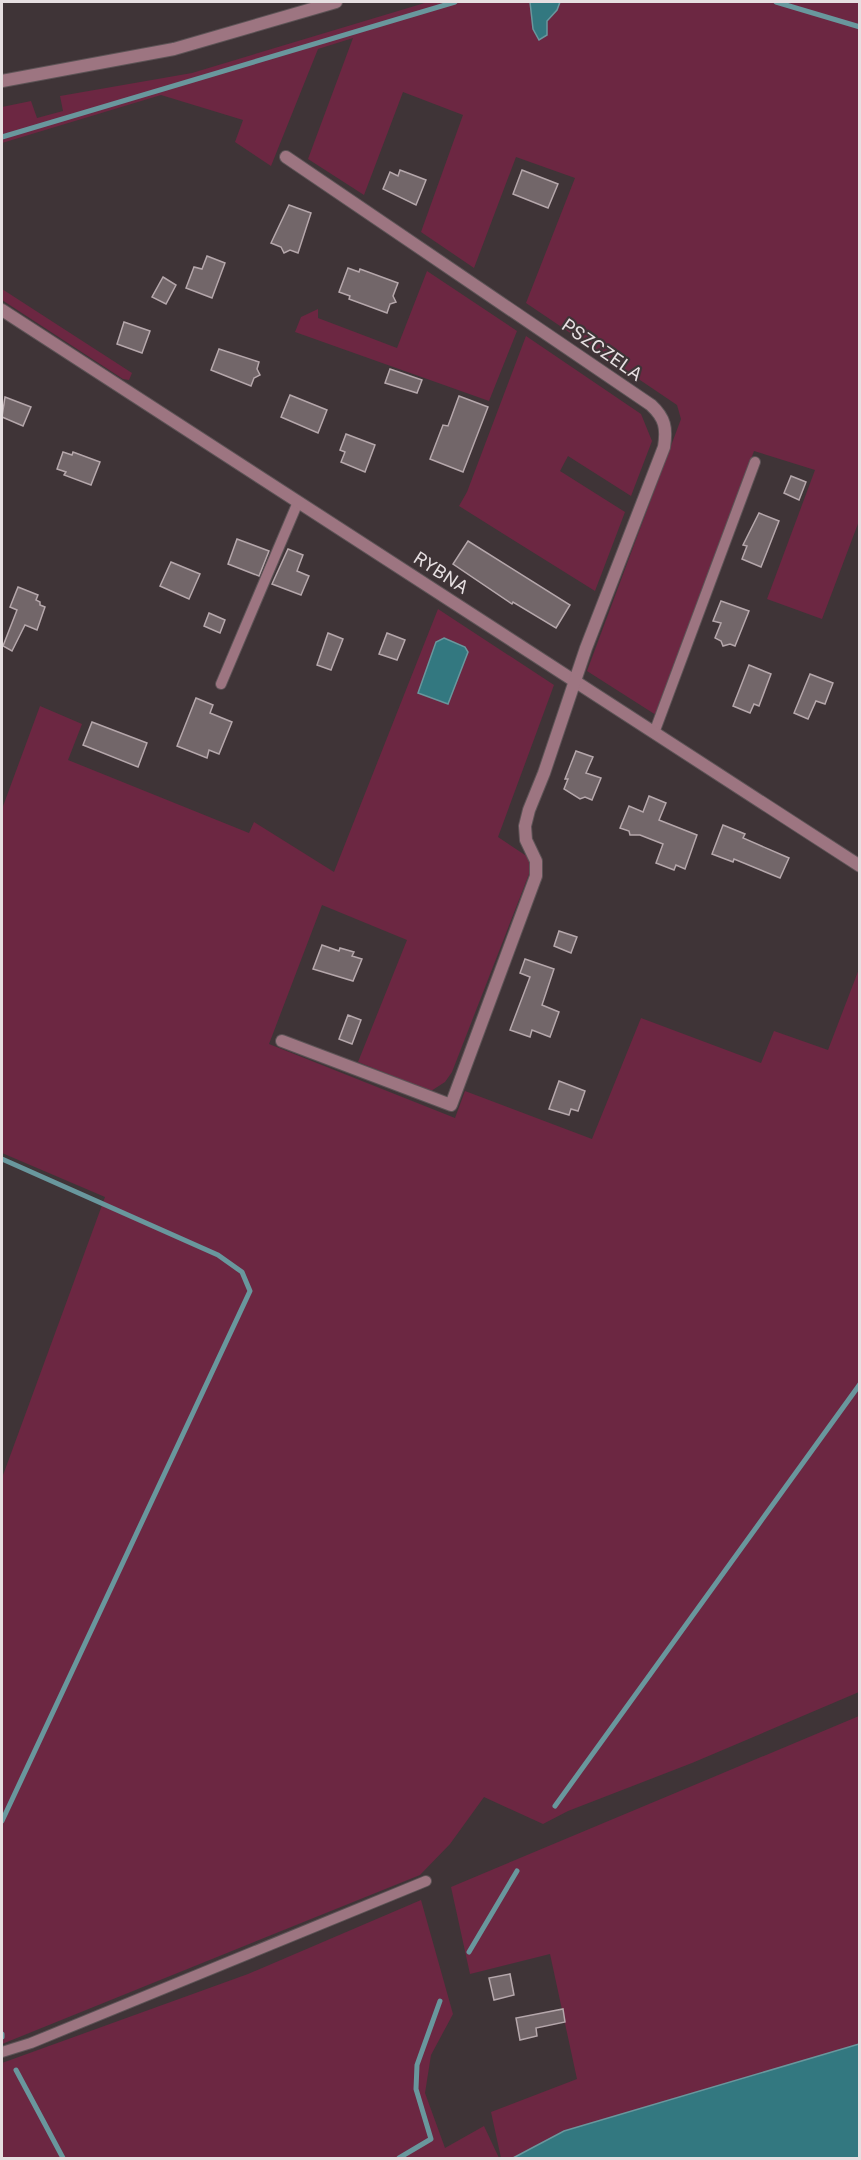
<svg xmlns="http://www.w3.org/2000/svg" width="861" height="2160" viewBox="0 0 861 2160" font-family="'Public Sans',sans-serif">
	<rect width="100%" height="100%" fill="#3f3437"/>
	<g fill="#6c2742">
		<polygon points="428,2 859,2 859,521 822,619 767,599 815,470 754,451 656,715 587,671 681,419 677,405 526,303 575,178 516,157 474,268 421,232 463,115 403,92 364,195 308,159 353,38 318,49 271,166 235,142 243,120 161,95 2,143 2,107 31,101 37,118 63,111 60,96 192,73"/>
		<polygon points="427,271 517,331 489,401 295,332 301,317 318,309 318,318 397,348"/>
		<polygon points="2,289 132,373 129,380 123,379 2,300"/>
		<polygon points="526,336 641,414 652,441 631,496 568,456 560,471 625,512 595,591 459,506 467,492"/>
		<polygon points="438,609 554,685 498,837 528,857 531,869 452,1072 445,1082 431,1091 358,1062 407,940 322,905 269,1044 455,1118 465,1091 592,1139 641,1018 761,1063 774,1031 828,1050 859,969 859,1692 692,1763 568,1811 543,1824 484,1797 450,1844 420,1875 2,2044 2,1478 105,1197 2,1153 2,809 40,706 82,724 68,760 249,833 254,822 334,872"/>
		<polygon points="859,1716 859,2051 564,2131 513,2158 501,2158 491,2112 577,2079 550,1954 470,1974 451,1887"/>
		<polygon points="421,1900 453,2014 431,2055 425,2093 445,2148 484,2126 499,2158 2,2158 2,2063 248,1974"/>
	</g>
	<g fill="#337880" stroke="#69979d" stroke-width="1.5">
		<polygon points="530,2 560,2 557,10 547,21 547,35 539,40 533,29"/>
		<polygon points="444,638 465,647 468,652 448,704 418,693 436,642"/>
		<polygon points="859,2044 859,2158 513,2158 564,2131"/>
	</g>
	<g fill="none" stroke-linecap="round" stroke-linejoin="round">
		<g stroke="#69979d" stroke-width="5">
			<polyline points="776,2 860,27"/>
			<polyline points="2,137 455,2"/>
			<polyline points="2,1159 218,1255 242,1272 250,1291 2,1821"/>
			<polyline points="555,1806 860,1384"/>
			<polyline points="469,1952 517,1871"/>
			<polyline points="2,2034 2,2037"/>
			<polyline points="16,2070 63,2158"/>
			<polyline points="399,2158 431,2139 416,2089 417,2065 440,2001"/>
		</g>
	</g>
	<g fill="#726669" stroke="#b5a7ab" stroke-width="1.5">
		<polygon points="400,170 426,180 416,205 383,189 390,172 398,176"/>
		<polygon points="522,170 558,184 548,208 513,194"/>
		<polygon points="289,205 311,213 298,253 290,250 284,253 281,247 271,243"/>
		<polygon points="207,256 225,263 212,298 186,288 194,267 202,269"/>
		<polygon points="348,268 359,272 360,269 398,283 393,296 396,302 390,304 387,313 349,299 350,296 339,292"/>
		<polygon points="163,277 176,285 166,304 152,297"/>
		<polygon points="124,322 150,331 142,353 117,344"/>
		<polygon points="219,349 259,362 257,369 260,375 254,378 251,386 211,370"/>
		<polygon points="390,369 422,380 417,393 385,383"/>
		<polygon points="290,395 327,410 318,433 281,417"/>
		<polygon points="459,396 488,407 463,472 430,459 443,425 448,426"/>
		<polygon points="5,397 31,407 23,426 2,417"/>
		<polygon points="346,434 375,445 365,472 341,462 345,452 340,450"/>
		<polygon points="63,452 72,455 73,452 100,462 91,485 64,475 66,472 57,469"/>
		<polygon points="791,476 806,482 799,500 784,493"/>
		<polygon points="759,513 779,521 761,567 742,559 747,546 743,545"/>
		<polygon points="237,539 269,551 259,576 228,564"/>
		<polygon points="468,541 570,605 556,628 513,602 512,604 453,564"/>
		<polygon points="288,549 303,555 297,571 309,576 301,595 272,584"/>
		<polygon points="171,562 200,574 189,599 160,586"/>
		<polygon points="18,587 38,595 36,600 40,602 40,605 45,607 37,630 25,625 12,651 3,646 17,610 10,607"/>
		<polygon points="721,601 749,611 735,646 730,644 723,646 721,641 715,638 721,623 713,621"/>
		<polygon points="209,613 225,620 220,633 204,626"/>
		<polygon points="328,633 343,639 331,670 317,665"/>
		<polygon points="387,633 405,640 397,660 379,654"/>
		<polygon points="749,665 771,674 759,706 754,704 750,713 733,706"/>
		<polygon points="810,674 833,683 825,704 816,701 808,719 794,713"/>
		<polygon points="196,698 213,705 210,713 232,722 219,754 209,750 207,758 177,746"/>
		<polygon points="92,722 147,743 138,767 83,745"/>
		<polygon points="576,751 593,757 586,773 601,778 592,800 585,797 580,799 564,789 568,779 565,779"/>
		<polygon points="649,796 666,803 659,820 697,835 685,869 676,865 674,870 656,863 663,844 640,835 630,835 629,831 620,828 629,806 643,812"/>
		<polygon points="723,825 745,834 743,838 789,858 780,878 734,859 733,862 712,854"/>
		<polygon points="559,931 577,937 571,953 554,946"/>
		<polygon points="322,945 339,951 340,948 354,952 352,956 362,959 353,981 313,969"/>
		<polygon points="525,959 554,969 542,1005 559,1012 550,1037 532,1030 530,1037 510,1030 530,977 520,973"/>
		<polygon points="348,1015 361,1020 352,1044 339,1039"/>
		<polygon points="559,1081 585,1091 578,1111 571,1109 569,1115 549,1109"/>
		<polygon points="510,1974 514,1995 494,2000 489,1978"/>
		<polygon points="563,2009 565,2022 536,2028 537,2036 520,2040 516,2018"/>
	</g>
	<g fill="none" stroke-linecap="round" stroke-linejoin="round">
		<g stroke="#5d5356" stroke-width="12">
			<g id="service">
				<polyline points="221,684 298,502"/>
				<polyline points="654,733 755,462"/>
				<polyline points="2,2052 31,2043 426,1881"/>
			</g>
		</g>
		<g stroke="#5d5356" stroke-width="14">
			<g id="minor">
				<polyline points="2,310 860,866"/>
				<path d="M 282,1041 L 451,1105 L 536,876 L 536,861 L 526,840 L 525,826 L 529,810 L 544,773 L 586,648 L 664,447 C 667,428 665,418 651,405 L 286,157"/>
			</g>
		</g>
		<g stroke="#5d5356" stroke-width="14">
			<polyline id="tertiary" points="2,81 174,49 336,2"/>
		</g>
		<use href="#service" stroke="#9d7581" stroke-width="10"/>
		<use href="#minor" stroke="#9d7581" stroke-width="12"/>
		<use href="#tertiary" stroke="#9d7581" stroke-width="12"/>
	</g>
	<g text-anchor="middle" stroke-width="4.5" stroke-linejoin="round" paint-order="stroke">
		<g font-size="18" fill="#e6dfe1" stroke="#3f3437">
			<text transform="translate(602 350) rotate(35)" y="6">PSZCZELA</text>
			<text transform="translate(441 573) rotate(33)" y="6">RYBNA</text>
		</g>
	</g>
	<rect width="861" height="2160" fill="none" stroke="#e6dfe1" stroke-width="6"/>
</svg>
